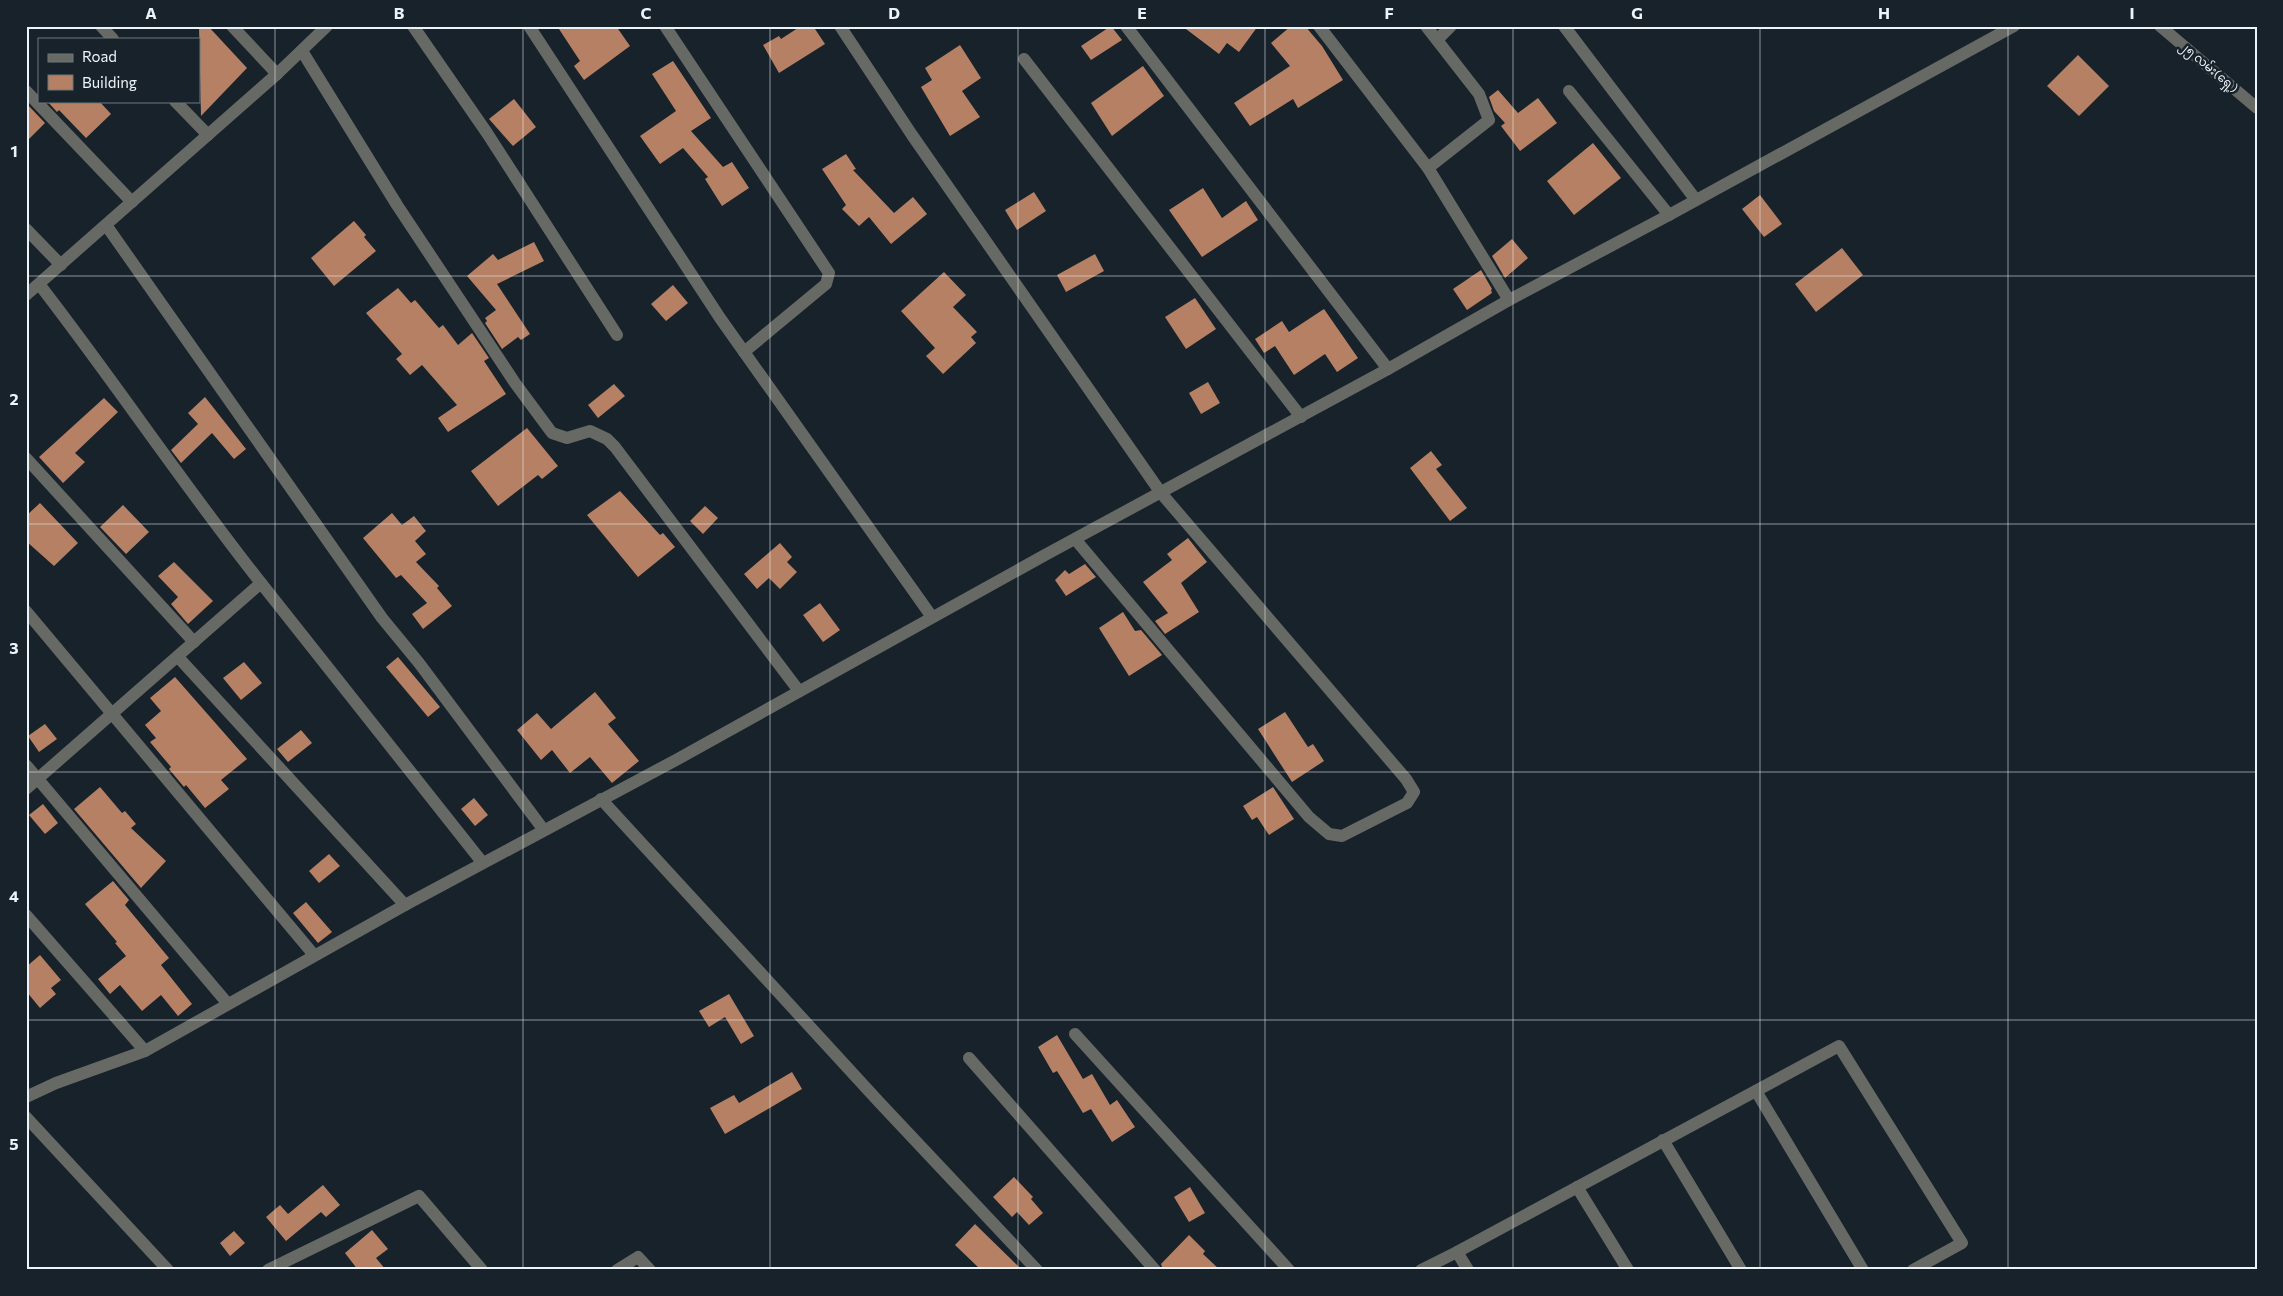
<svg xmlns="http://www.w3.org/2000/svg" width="2283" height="1296" viewBox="0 0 2283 1296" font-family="Commissioner,'Noto Sans Myanmar',sans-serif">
	<rect width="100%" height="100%" fill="#18222b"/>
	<g fill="#b58063">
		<polygon points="199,26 208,26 247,68 201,116"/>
		<polygon points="557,26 616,26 630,46 584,80 574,66 580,61"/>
		<polygon points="801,26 813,26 825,44 779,73 763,45 779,36 781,39"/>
		<polygon points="1111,26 1122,40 1091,60 1081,46"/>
		<polygon points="1182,26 1258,26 1239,52 1227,43 1219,54"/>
		<polygon points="1291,26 1305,26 1322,46 1343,80 1298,108 1293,99 1250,126 1234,103 1290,66 1271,43"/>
		<polygon points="960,45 981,78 962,91 980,117 950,136 921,87 932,80 925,68"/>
		<polygon points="2078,55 2109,86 2079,116 2047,86"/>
		<polygon points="673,61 711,118 691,131 723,167 732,162 749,188 722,206 705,179 708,177 683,148 660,164 640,136 676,111 652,74"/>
		<polygon points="1143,66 1164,96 1112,136 1091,103"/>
		<polygon points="1498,90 1518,113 1538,98 1557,123 1520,151 1501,126 1505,123 1494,111 1489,97"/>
		<polygon points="514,99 536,127 513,146 489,119"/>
		<polygon points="47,101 99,101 111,114 86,138 59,110 57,112"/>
		<polygon points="26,103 45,123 26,142"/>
		<polygon points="1593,143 1621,178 1574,215 1547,181"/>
		<polygon points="846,154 856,169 853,170 894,213 913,197 927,214 891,244 869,217 859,226 842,209 846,205 822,169"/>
		<polygon points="1203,188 1222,218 1246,201 1258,220 1202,257 1169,210"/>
		<polygon points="1034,192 1046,211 1017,230 1005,210"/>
		<polygon points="1760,195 1782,224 1764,237 1742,209"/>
		<polygon points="354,221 366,235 364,237 376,251 334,286 311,258"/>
		<polygon points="1512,239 1528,258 1505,278 1492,256"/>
		<polygon points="534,242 544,261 497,284 530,334 521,340 518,337 502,349 485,323 487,321 485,318 496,310 467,276 493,254 498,260"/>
		<polygon points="1842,248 1863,275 1816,312 1795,284"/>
		<polygon points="1095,254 1104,271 1066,292 1057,275"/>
		<polygon points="1481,270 1492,289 1491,290 1492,293 1467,310 1453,289"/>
		<polygon points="944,272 966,295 953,307 977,332 971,337 976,343 943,374 926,356 935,348 901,311"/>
		<polygon points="673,285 688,303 666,321 651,304"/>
		<polygon points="398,288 411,303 415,300 439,328 443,325 458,345 472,333 489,358 484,361 506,394 448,432 438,418 457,405 422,365 410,375 396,359 402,354 366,313"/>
		<polygon points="1195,298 1216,329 1186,349 1165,317"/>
		<polygon points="1324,309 1358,358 1337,372 1325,354 1294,375 1275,346 1264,353 1255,339 1282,321 1289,332"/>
		<polygon points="1208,382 1220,403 1201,414 1189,393"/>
		<polygon points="614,384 625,396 598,418 588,405"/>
		<polygon points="205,397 246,449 234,459 212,433 181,463 171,450 198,424 188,413"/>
		<polygon points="104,398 118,412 75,453 85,462 63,483 39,457"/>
		<polygon points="527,428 558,466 542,479 538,475 498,506 471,471"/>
		<polygon points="1431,451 1442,465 1436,469 1467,508 1450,521 1410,468"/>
		<polygon points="620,491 660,535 663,533 675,547 638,577 587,515"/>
		<polygon points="40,503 78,543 54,566 26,541 26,516"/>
		<polygon points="123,505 149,532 126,554 100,527"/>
		<polygon points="705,506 718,518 703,534 690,521"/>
		<polygon points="392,513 402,525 414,516 426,531 415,541 426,554 416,562 439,586 437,588 452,606 423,629 412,614 427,603 401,575 396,578 363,538"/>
		<polygon points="1188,538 1207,562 1181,583 1199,612 1165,634 1155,621 1168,613 1143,582 1172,560 1167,554"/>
		<polygon points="780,543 792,557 787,562 797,572 780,589 769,578 757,589 744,574"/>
		<polygon points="174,562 213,601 188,624 171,604 178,597 158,576"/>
		<polygon points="1085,564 1096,577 1066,596 1055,580 1065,570 1069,574"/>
		<polygon points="820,603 840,630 823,642 803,615"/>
		<polygon points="1123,612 1135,631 1141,630 1162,655 1129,676 1099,628"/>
		<polygon points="398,657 440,707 428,717 386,667"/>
		<polygon points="244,662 262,683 241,700 223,678"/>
		<polygon points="175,677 247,759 221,780 229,789 205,808 186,785 184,787 169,769 171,767 150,742 156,738 145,725 161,711 150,698"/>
		<polygon points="595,692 616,718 608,724 639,761 612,783 590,757 570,773 552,750 541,760 517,730 537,713 551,729"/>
		<polygon points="1285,712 1308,747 1313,744 1324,761 1292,782 1258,729"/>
		<polygon points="45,724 57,739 39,752 28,736"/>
		<polygon points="301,730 312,743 288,762 277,749"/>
		<polygon points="100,787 122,813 125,811 136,824 131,828 166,861 141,888 74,809"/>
		<polygon points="1273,787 1294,819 1269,835 1257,817 1252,820 1243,806"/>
		<polygon points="474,798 488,815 475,826 461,809"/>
		<polygon points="43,804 58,823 45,834 29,815"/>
		<polygon points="329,854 340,866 319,883 309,871"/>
		<polygon points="113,881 129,900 125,905 169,958 161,965 192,1004 178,1016 161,995 142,1011 120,985 110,994 98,979 126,956 115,943 117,942 85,904"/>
		<polygon points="306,902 332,932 318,943 293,913"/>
		<polygon points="40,955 61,980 51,988 56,994 40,1008 26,991 26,967"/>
		<polygon points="729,994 754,1036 741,1044 725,1017 709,1027 699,1011"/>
		<polygon points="1057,1035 1083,1079 1092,1074 1110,1105 1117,1100 1135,1127 1112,1142 1091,1109 1083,1113 1057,1071 1053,1073 1038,1047"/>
		<polygon points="792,1072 802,1089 725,1134 710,1108 734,1095 739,1103"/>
		<polygon points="1014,1177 1033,1197 1031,1199 1043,1213 1029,1225 1017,1212 1012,1217 993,1197"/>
		<polygon points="323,1185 340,1205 326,1217 321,1212 286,1241 266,1217 280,1205 288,1214"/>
		<polygon points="1190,1187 1205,1213 1189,1222 1174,1197"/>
		<polygon points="975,1224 1022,1270 981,1270 955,1245"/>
		<polygon points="372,1230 388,1249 376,1258 386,1270 358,1270 345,1253"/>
		<polygon points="234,1231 245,1243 230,1256 220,1243"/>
		<polygon points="1189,1235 1205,1251 1203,1254 1220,1270 1163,1270 1161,1264"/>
	</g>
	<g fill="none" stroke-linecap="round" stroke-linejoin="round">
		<g stroke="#676a64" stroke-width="12">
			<polyline points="1426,26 1479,94 1489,120 1428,168"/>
			<polyline points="1564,26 1696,200"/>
			<polyline points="1437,40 1451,26"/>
			<polyline points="1569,91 1669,215"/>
			<polyline points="1756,1091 1863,1270"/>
			<polyline points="1663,1140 1741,1270"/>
			<polyline points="1577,1187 1628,1270"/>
			<polyline points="1457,1252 1839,1046 1962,1243 1913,1270"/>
		</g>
		<g stroke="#676a64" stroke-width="12">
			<polyline points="101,26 113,39"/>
			<polyline points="232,26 277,74"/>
			<polyline points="413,26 487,133 617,335"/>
			<polyline points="529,26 720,318 932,617"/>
			<polyline points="665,26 829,273 826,284 744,352"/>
			<polyline points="840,26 912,135 1161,493 1406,779 1414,792 1407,803 1342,836 1329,834 1309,817 1075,539"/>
			<polyline points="1126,26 1388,369"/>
			<polyline points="1319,26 1428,168 1509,300"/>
			<polyline points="2160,26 2257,108"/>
			<polyline points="302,51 397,205 515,383 552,433 567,438 590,431 607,439 615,447 799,691"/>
			<polyline points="1024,59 1301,417"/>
			<polyline points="26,91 132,202"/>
			<polyline points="175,101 208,135"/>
			<polyline points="106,225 382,618 419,663 543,829"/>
			<polyline points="26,229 61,265"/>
			<polyline points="26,295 277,74 327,26"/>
			<polyline points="26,458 194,642"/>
			<polyline points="261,583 482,862"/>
			<polyline points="26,611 314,955"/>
			<polyline points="178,657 405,905"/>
			<polyline points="26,765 228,1004"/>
			<path d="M 26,789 L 261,583 C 184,486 115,382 39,284"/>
			<polyline points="601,799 879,1102 1037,1270"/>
			<polyline points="26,915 145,1051"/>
			<polyline points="1075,1034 1289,1270"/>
			<polyline points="969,1058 1155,1270"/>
			<polyline points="26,1097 56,1083 145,1051 405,905 676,760 1045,555 1388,369 1509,300 1669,215 2014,26"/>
			<polyline points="26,1117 168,1270"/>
			<polyline points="268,1270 419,1196 482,1270"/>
			<polyline points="617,1270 638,1257 650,1270"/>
			<polyline points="1421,1270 1457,1252 1468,1270"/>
		</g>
	</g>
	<path fill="none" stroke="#ecf3f9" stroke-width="1" stroke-opacity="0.55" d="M 275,26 L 275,1270M 523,26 L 523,1270M 770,26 L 770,1270M 1018,26 L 1018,1270M 1265,26 L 1265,1270M 1513,26 L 1513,1270M 1760,26 L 1760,1270M 2008,26 L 2008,1270M 26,276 L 2257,276M 26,524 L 2257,524M 26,772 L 2257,772M 26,1020 L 2257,1020"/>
	<g text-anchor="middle" stroke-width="5" stroke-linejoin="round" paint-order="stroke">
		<g font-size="12" fill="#ecf3f9" stroke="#18222b">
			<text transform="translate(2209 67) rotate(40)" y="4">၂၅ လမ်း(ရှေ့)</text>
		</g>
	</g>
	<rect width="2283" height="1296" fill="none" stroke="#18222b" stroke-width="55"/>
	<rect x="38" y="38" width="162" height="65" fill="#18222b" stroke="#6d767d"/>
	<rect x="48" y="54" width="25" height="8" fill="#676a64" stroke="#6d767d"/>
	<text x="82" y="62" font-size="15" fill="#ecf3f9">Road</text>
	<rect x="48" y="75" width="25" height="15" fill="#b58063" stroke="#6d767d"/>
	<text x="82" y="88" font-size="15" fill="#ecf3f9">Building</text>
	<rect x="28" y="28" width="2228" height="1240" fill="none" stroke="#ecf3f9" stroke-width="2"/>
	<g font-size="16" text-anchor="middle" font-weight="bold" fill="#ecf3f9">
		<text x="151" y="19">A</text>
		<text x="399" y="19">B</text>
		<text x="646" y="19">C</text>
		<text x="894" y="19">D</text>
		<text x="1142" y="19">E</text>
		<text x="1389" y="19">F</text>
		<text x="1637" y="19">G</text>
		<text x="1884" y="19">H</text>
		<text x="2132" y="19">I</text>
		<text x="14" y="157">1</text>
		<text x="14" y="405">2</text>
		<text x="14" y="654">3</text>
		<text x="14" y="902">4</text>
		<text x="14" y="1150">5</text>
	</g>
</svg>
